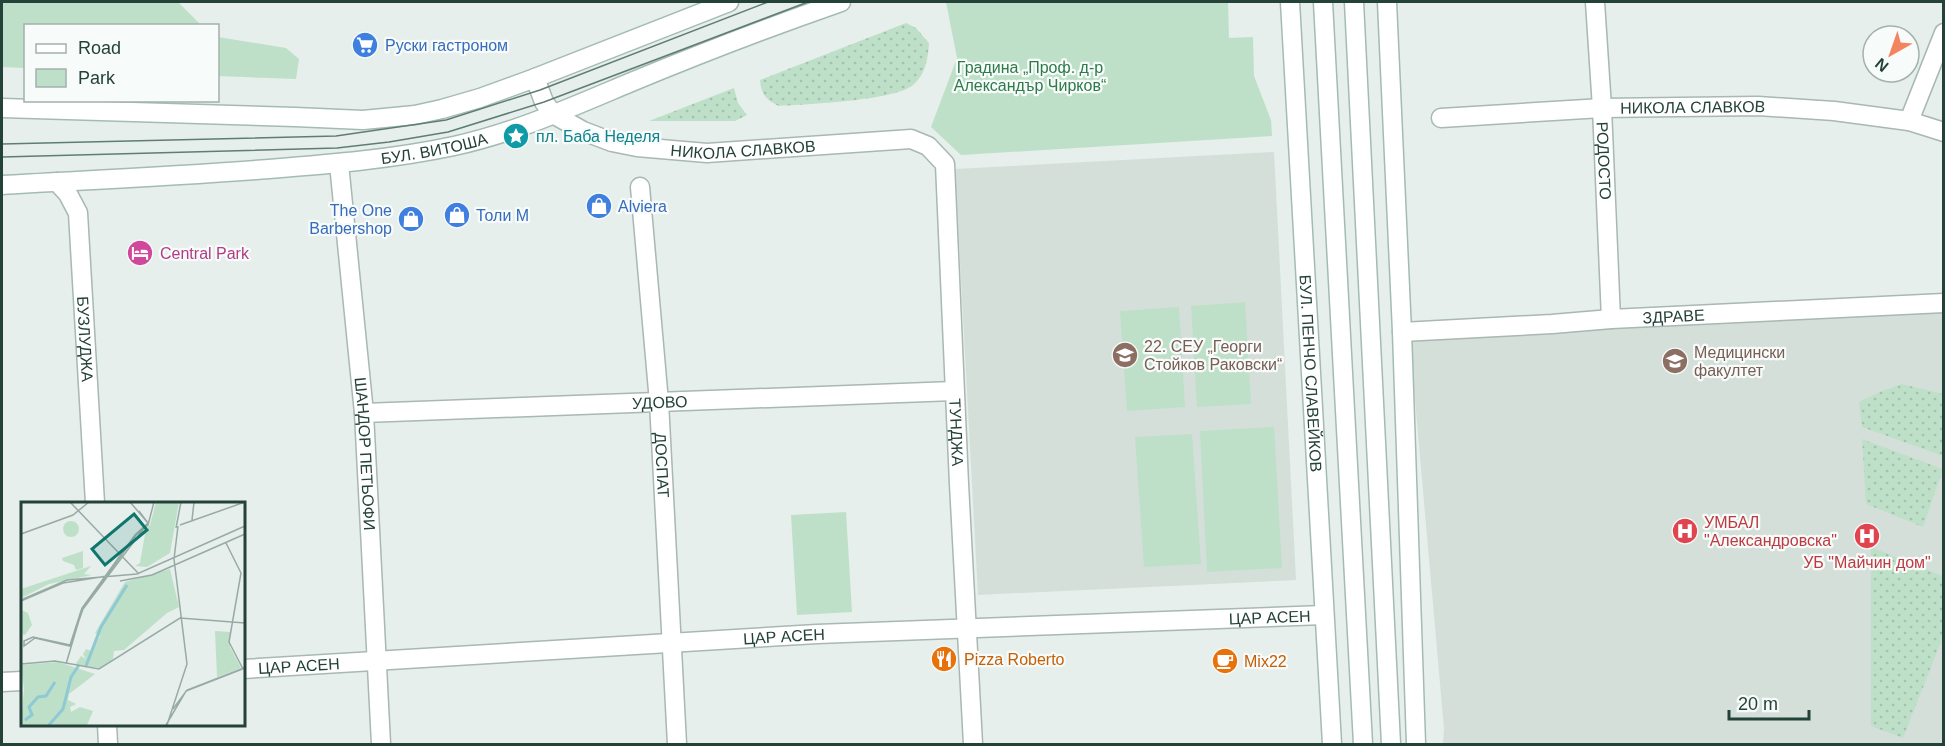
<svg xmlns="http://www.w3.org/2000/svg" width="1945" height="746" viewBox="0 0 1945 746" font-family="Helvetica,sans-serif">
	<defs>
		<pattern id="grass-dots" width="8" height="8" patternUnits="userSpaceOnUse" patternTransform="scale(1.5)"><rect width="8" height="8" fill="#bfe0c8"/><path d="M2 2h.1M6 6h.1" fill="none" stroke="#a4c1ad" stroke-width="1.8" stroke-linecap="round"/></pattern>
	</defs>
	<rect width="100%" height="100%" fill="#e6efeb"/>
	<g fill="#d4dfda">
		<polygon points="1274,152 1296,580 978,595 955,169"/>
		<polygon points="1943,303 1943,744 1443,744 1444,729 1409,332"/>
	</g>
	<g fill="url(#grass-dots)">
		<path d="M 906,23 L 916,28 L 929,43 C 928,58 926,74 913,85 C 894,101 806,104 779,106 C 766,100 761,94 760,80 Z"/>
		<polygon points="734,88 738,103 747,115 735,121 649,121"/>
		<polygon points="1902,384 1943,394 1943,456 1862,427 1859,402 1882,391"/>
		<polygon points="1862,439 1943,469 1923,527 1866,504"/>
		<polygon points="1871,547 1943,576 1943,637 1903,738 1871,726"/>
	</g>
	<g fill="#bfe0c8">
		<polygon points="2,2 178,2 201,25 26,26 25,68 2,67"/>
		<polygon points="946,2 1228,2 1229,38 1253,37 1254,76 1271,120 1272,136 961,155 931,127 957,58"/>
		<polygon points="218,37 286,48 299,59 296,79 218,76"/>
		<polygon points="1245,302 1251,404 1197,407 1191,306"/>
		<polygon points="1179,307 1185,407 1127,411 1120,311"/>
		<polygon points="1274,427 1282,568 1207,572 1200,431"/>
		<polygon points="1192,434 1201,564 1144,567 1135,437"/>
		<polygon points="846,512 852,612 797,615 791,515"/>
	</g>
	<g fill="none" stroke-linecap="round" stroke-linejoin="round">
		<g stroke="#a8b8b2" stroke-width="21">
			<g id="street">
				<path id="s1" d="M 1595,2 L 1602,108 L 1611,319"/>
				<path id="s2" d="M 535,78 L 544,102 L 553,114 L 583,131 L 612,142 L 637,147 L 707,153 L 911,139 L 928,146 L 945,164 L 959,484 L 973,744"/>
				<path id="s3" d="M 1441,118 L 1602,108 L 1758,106 L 1834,111 L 1909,121 L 1944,132"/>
				<polyline points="1909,121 1944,33"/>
				<path id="s4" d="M 339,164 L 364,413 L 381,744"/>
				<path id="s5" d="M 57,182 L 68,194 L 78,213 L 95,503"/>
				<path id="s6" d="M 640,187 L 659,402 L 677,744"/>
				<path id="s7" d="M 1402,332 L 1552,324 L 1611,319 L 1944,303"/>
				<path id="s8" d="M 364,413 L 954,391"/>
				<path id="s9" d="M 243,669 L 817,634 L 1324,615"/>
				<polyline points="2,682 22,681"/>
				<polyline points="107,724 108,744"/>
			</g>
		</g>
		<g stroke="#a4bbb3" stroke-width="21">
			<g id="secondary">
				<path id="s10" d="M 1290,2 L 1332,744"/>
				<polyline points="1323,2 1363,744"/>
				<polyline points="1354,2 1391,744"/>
				<polyline points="1387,2 1402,332 1416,744"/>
				<polyline points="2,108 295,117 363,120 415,115 442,109 480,98 535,78 729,2"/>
				<path id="s11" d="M 2,185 C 91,180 180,176 269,169 C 331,164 393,159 454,146 C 514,133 572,107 629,83 C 699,54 769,27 841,2"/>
			</g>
		</g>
		<use href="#street" stroke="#fff" stroke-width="18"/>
		<use href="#secondary" stroke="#fff" stroke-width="18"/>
		<g stroke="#5f7d75" stroke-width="1.5">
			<polyline points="2,144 336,136 446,120 540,90 768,2"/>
			<polyline points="2,157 337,148 389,142 448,132 544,102 808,2"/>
		</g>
	</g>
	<defs>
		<g id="supermarket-disc" transform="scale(1.35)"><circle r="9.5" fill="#3f7fe0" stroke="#f7fbf9"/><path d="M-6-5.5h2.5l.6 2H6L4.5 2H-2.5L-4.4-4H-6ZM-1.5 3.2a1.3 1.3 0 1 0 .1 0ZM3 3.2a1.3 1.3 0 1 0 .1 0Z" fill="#fff"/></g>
		<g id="sight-disc" transform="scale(1.35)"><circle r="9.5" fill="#0f9aa8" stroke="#f7fbf9"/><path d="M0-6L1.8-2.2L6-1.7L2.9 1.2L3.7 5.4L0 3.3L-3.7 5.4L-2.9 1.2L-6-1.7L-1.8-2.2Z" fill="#fff"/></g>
		<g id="shop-disc" transform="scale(1.35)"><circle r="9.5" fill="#3f7fe0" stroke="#f7fbf9"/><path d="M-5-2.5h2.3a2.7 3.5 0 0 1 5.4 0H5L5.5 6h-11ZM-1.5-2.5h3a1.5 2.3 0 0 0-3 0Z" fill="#fff"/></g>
		<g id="hotel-disc" transform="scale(1.35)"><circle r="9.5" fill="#d1479c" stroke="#f7fbf9"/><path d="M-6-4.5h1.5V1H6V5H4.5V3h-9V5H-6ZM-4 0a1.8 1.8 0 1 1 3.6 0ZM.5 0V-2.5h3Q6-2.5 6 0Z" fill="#fff"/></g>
		<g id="school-disc" transform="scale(1.35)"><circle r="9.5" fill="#8d6e63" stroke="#f7fbf9"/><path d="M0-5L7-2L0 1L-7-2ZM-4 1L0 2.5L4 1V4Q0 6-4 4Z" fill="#fff"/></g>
		<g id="university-disc" transform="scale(1.35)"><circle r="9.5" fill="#8d6e63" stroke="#f7fbf9"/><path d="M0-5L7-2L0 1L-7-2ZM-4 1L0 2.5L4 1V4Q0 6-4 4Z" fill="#fff"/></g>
		<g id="hospital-disc" transform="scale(1.35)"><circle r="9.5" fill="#e0444e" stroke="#f7fbf9"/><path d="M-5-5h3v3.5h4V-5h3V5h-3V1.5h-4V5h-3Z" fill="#fff"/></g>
		<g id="restaurant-disc" transform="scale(1.35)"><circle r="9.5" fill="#e8710a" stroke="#f7fbf9"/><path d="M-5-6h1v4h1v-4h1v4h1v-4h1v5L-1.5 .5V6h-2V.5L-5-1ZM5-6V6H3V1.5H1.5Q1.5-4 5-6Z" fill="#fff"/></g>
		<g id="cafe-disc" transform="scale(1.35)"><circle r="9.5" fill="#e8710a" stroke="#f7fbf9"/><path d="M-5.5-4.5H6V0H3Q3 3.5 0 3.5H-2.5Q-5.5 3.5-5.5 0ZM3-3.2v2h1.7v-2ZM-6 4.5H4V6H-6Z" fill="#fff"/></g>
	</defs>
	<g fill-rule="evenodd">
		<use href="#supermarket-disc" x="365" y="45"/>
		<use href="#sight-disc" x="516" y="136"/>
		<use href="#shop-disc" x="599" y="206"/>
		<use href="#shop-disc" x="457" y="215"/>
		<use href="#shop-disc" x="411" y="219"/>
		<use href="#hotel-disc" x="140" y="253"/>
		<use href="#school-disc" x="1125" y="355"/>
		<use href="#university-disc" x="1675" y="361"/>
		<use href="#hospital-disc" x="1685" y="531"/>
		<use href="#hospital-disc" x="1867" y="536"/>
		<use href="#restaurant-disc" x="944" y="659"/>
		<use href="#cafe-disc" x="1225" y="661"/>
	</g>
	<g text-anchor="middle" stroke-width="4.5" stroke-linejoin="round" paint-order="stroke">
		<g font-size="16" fill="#366cbe" stroke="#f7fbf9" text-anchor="start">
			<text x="385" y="51">Руски гастроном</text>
			<text x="618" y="212">Alviera</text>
			<text x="392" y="216" text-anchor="end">The One<tspan x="392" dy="18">Barbershop</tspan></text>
			<text x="476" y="221">Толи М</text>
		</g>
		<g font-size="16" fill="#2d7a4b" stroke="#f7fbf9">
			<text x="1030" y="73">Градина „Проф. д-р<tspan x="1030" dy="18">Александър Чирков“</tspan></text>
		</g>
		<g font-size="16" fill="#24423a" stroke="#f7fbf9">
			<text dy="6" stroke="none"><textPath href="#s3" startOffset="252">НИКОЛА СЛАВКОВ</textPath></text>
			<text dy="6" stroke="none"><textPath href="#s2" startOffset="238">НИКОЛА СЛАВКОВ</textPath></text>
			<text dy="6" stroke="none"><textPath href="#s11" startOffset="434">БУЛ. ВИТОША</textPath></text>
			<text dy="6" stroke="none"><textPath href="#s1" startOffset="159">РОДОСТО</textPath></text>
			<text dy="6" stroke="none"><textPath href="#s7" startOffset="272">ЗДРАВЕ</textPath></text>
			<text dy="6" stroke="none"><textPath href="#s5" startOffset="164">БУЗЛУДЖА</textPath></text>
			<text dy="6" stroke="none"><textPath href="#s10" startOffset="372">БУЛ. ПЕНЧО СЛАВЕЙКОВ</textPath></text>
			<text dy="6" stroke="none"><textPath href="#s8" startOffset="296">УДОВО</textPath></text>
			<text dy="6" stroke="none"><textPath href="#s2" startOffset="718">ТУНДЖА</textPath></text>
			<text dy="6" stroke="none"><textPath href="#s4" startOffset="291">ШАНДОР ПЕТЬОФИ</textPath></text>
			<text dy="6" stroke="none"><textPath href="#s6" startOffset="279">ДОСПАТ</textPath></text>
			<text dy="6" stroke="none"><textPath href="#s9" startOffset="1028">ЦАР АСЕН</textPath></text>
			<text dy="6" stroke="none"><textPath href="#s9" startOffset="542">ЦАР АСЕН</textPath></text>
			<text dy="6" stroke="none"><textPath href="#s9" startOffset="56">ЦАР АСЕН</textPath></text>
		</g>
		<g font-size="16" fill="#0d838f" stroke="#f7fbf9" text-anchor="start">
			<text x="536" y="142">пл. Баба Неделя</text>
		</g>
		<g font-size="16" fill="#b23c85" stroke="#f7fbf9" text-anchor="start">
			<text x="160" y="259">Central Park</text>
		</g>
		<g font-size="16" fill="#785e54" stroke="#f7fbf9" text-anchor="start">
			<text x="1144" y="352">22. СЕУ „Георги<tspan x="1144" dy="18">Стойков Раковски“</tspan></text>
			<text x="1694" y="358">Медицински<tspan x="1694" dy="18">факултет</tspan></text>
		</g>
		<g font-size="16" fill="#be3a42" stroke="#f7fbf9" text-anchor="start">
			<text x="1704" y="528">УМБАЛ<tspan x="1704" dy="18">"Александровска"</tspan></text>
			<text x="1867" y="568" text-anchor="middle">УБ "Майчин дом"</text>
		</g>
		<g font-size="16" fill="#c56008" stroke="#f7fbf9" text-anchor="start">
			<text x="964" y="665">Pizza Roberto</text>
			<text x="1244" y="667">Mix22</text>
		</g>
	</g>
	<g transform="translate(21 502)">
		<rect width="224" height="224" fill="#e6efeb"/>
		<path d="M42 27a8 8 0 1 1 16 0a8 8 0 1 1-16 0ZM 62,49 L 62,66 L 55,68 L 53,63 L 42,59 L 41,56 Z" fill="#bfe0c8"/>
		<path d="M 135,0 L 158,0 L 149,51 L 126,65 L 114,64 L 119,61 L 124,32 L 119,32 L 129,23 ZM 70,64 L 63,72 L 71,73 L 28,82 L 0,96 L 0,87 ZM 149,67 L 158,105 L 146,111 L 103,148 L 93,149 L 92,157 L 79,166 L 54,163 L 60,154 L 65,157 L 62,152 L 65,147 L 70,149 L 79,134 L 74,131 L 104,80 ZM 0,108 L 7,111 L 11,123 L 4,133 L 0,132 ZM 194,129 L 209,130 L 209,145 L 220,166 L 196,175 ZM 37,160 L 74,172 L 48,192 L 47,198 L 55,202 L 49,205 L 50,210 L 59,205 L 72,209 L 66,223 L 0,223 L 3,187 L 0,163 Z" fill="#bfe0c8"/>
		<path fill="none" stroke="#8ec9d4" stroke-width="3" d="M 65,164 L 80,125 L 106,83M 4,218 L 11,213 L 8,205 L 17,195 L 25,194 L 34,180M 28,223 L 42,207 L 50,175 L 58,163"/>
		<path fill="none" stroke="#98aaa4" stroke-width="1.5" d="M 49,0 L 117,71M 109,0 L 127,21 L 114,33 L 61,106 L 60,109 L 49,143 L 12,135 L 3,139 L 3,144 L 14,136 L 49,144 L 62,107 L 127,21 L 118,9M 171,18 L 173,0M 159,23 L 224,0M 155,26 L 160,0M 0,32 L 52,13 L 68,0M 205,41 L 220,71 L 208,140 L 222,167M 99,79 L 131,73 L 224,32M 0,98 L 46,78 L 116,72 L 224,24M 0,99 L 42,81 L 86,74M 0,162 L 34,159 L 78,167 L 159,116 L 224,121M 45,162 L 61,108 L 115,33 L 127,23 L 133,0M 0,172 L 0,207M 152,207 L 166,188 L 223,166M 145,223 L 165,189 L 224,166M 146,223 L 166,162 L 153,57 L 157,24"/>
		<path fill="#0f766e" fill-opacity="0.15" stroke="#0f766e" stroke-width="3" d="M 113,12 L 126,28 L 84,63 L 71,47 Z"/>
		<rect width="224" height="224" fill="none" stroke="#24423a" stroke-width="3"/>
	</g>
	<rect width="1945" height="746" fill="none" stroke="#24423a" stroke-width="6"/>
	<rect x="24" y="24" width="195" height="78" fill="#f7fbf9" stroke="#a3b1ad" stroke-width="1.5"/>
	<rect x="36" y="44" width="30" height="9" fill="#ffffff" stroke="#a3b1ad" stroke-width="1.5"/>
	<text x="78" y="54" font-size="18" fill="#24423a">Road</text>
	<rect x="36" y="69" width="30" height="18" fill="#bfe0c8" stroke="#a3b1ad" stroke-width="1.5"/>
	<text x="78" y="84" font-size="18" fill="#24423a">Park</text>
	<g transform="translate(1891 54) rotate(220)"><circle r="28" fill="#f7fbf9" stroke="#a3b1ad" stroke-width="1.5"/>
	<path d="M0-4.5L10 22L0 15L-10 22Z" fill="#f4845f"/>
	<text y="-9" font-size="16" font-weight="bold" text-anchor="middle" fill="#24423a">N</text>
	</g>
	<path d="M1729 710v9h80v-9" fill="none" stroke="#24423a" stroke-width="3"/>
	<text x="1738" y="710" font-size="18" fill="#24423a" stroke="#f7fbf9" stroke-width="4.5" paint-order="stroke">20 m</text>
</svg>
